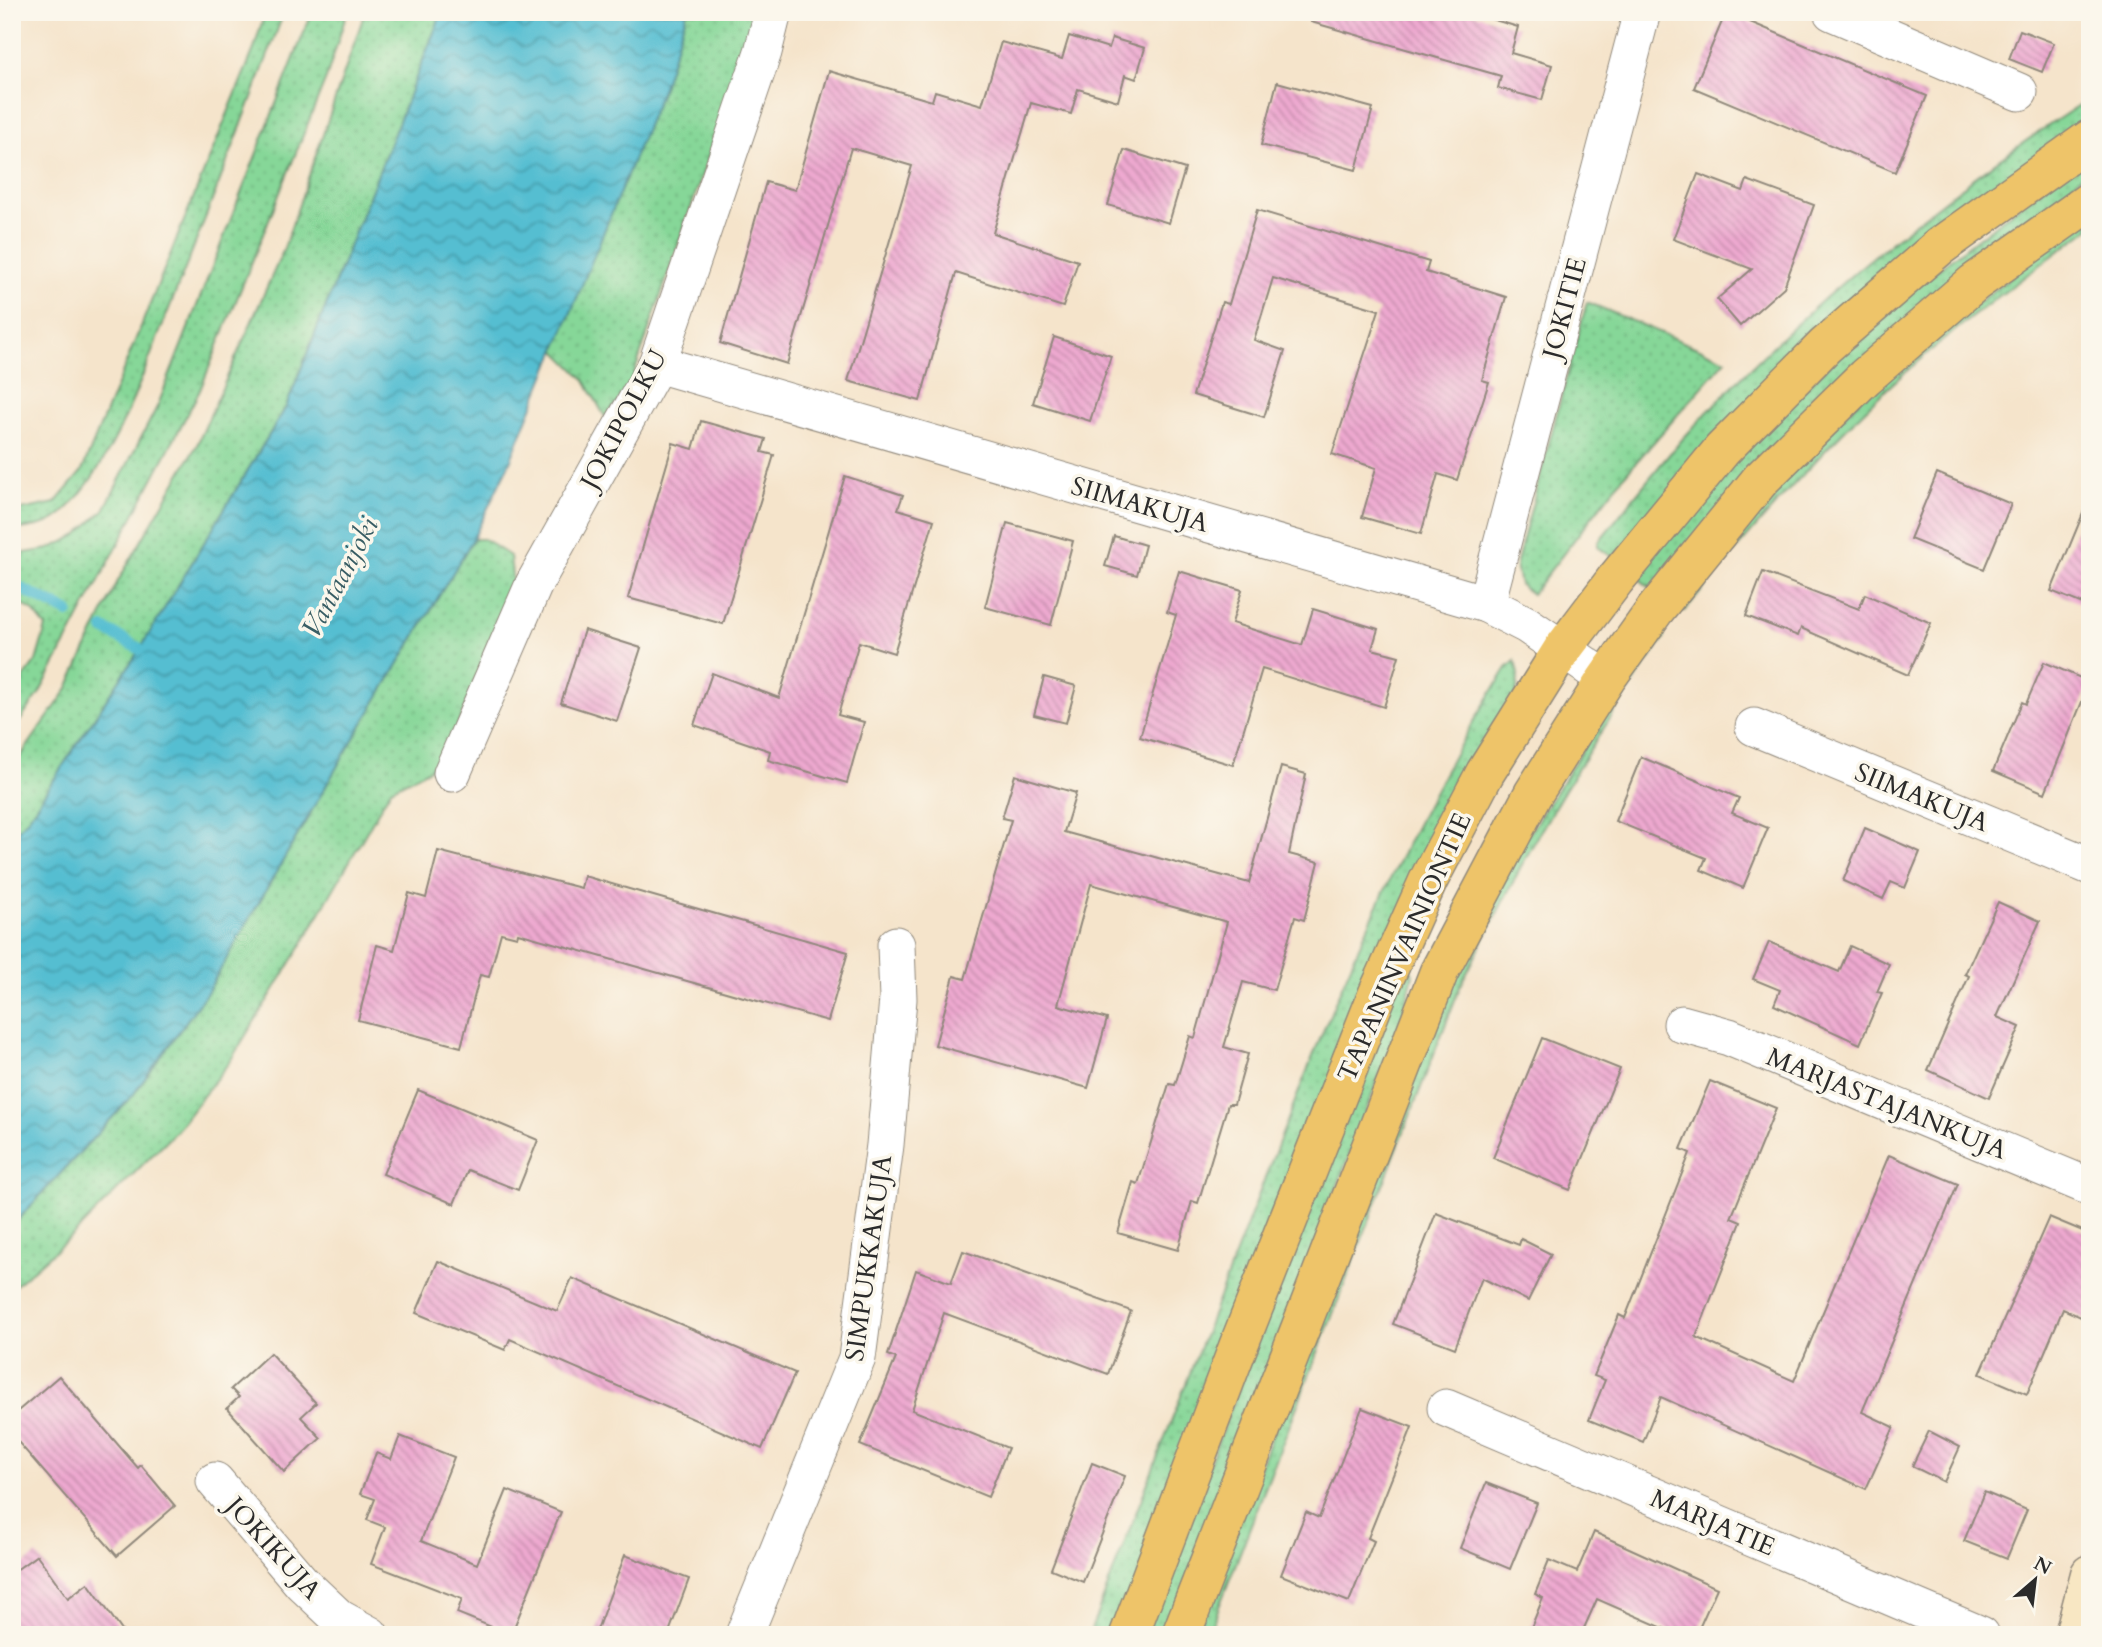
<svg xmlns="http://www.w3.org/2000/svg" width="2102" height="1647" viewBox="0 0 2102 1647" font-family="Cardo,serif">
	<defs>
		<pattern id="grass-dots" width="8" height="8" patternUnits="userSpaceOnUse" patternTransform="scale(1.75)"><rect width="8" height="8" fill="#86d798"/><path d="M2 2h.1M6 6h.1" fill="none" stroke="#74b983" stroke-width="1.8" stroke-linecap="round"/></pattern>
		<pattern id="water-waves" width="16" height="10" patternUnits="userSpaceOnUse" patternTransform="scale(1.75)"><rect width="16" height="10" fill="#54bed1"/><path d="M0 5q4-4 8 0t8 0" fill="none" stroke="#469baa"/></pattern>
		<pattern id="building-back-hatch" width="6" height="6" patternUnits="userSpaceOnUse" patternTransform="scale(1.75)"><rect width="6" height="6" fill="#eea9d0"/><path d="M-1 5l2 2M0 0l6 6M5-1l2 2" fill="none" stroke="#c18aa9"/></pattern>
	</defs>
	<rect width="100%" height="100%" fill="#fbf7ec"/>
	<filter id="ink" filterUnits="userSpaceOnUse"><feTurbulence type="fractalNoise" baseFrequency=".0143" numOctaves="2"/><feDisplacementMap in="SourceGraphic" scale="14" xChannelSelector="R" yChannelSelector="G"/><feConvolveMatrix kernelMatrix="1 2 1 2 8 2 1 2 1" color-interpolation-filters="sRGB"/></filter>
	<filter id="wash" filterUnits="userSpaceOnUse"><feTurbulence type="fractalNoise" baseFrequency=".00686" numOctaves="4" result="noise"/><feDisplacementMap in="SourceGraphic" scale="28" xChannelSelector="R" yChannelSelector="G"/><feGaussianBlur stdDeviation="1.57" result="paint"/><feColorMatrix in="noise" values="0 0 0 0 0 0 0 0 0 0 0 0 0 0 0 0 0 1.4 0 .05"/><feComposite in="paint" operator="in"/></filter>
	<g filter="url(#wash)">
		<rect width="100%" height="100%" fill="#f5e4cb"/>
		<g fill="url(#grass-dots)" stroke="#588162" stroke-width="2">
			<path d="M 265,12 L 284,12 C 246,115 206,217 165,319 C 141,378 118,450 76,499 C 55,525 43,526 12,530 L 12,512 L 55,503 L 82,471 L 254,49 Z"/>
			<polygon points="312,12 347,12 327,76 200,390 39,694 12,732 12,694 36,661 46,627 33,611 12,598 12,555 49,549 76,536 104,510 158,405"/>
			<polygon points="365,12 442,12 286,407 140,649 27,820 12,836 12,768 67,690 118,581 197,445 283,251"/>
			<polygon points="687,12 758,12 628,391 605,417 584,379 555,350 663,87"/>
			<path d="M 2090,98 L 2090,122 L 1612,557 L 1598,547 L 1598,542 C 1625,509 1651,475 1679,443 C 1799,309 1939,196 2090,98 Z"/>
			<polygon points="2084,156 2090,168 2037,217 1652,589 1634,575 1671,527 1872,320"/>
			<path d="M 2090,214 L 2090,228 C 2016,283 1941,337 1874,401 C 1806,467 1745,538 1685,611 L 1679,611 L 1674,607 L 1714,553 L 1869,389 Z"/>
			<polygon points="1587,302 1726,360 1623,477 1532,594 1520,585 1516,565"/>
			<polygon points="473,539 484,539 510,556 513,585 443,762 391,789 301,946 230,1061 176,1131 74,1234 12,1288 12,1226 133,1095 208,991 342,758"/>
			<path d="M 1659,631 L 1665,635 L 1664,638 C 1622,700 1580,762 1543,827 C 1513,879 1487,933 1460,987 L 1208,1635 L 1195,1635 L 1425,1036 L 1501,877 Z"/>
			<path d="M 1515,661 L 1518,674 L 1517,690 L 1114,1635 L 1089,1635 C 1144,1491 1200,1348 1255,1204 C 1327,1017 1397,838 1507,668 Z"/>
			<polygon points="1404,968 1412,972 1413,975 1403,1014 1166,1635 1142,1635"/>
		</g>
		<polygon fill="url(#water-waves)" stroke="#40747e" stroke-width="2" points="442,12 687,12 663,87 509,464 473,539 342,758 208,991 133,1095 12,1226 12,836 27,820 140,649 286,407"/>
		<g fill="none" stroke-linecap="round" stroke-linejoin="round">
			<g stroke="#54bed1" stroke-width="12">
				<polyline points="12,584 68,612"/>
				<polyline points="104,629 140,649"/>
			</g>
		</g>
		<g id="blocks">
			<g fill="url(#building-back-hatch)">
				<polygon points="1312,12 1468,12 1518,27 1511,53 1552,65 1542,100 1498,88 1501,76 1311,22"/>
				<polygon points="1726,12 1927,96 1895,172 1694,88"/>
				<polygon points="2020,30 2054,43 2042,72 2009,59"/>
				<polygon points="1069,36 1109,48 1112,38 1145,48 1136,79 1125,75 1118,101 1078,89 1071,114 1031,103 993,233 1078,261 1063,307 956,273 920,401 848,381 912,166 851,148 787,364 720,343 766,182 795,190 829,71 932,101 935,91 982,105 1001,42 1062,59"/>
				<polygon points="1277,82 1373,108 1356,170 1261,145"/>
				<polygon points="1124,150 1185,169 1169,223 1108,205"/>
				<polygon points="1698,174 1743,191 1747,180 1814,205 1784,287 1740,326 1717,299 1752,269 1673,239"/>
				<polygon points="1257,210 1429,262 1426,272 1506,297 1482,380 1489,382 1457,480 1438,474 1421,534 1362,517 1376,468 1332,454 1379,310 1273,278 1254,340 1285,351 1264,417 1193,395 1222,302 1229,304"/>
				<polygon points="1054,337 1111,356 1090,421 1033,403"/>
				<polygon points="701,421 766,439 762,452 774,455 723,624 628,598 673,443 693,449"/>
				<polygon points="1937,473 2011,504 1984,569 1910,539"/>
				<polygon points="845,476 903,495 898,509 934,520 894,653 859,642 838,715 864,722 847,783 768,760 770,751 694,725 712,673 779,698"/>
				<polygon points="2089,499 2090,499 2090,607 2051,591"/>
				<polygon points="1007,523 1073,541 1051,625 985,607"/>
				<polygon points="1114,536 1145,545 1137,575 1105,566"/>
				<polygon points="1179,571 1242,590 1232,623 1302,645 1313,609 1378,629 1372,649 1399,656 1384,707 1262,669 1233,765 1140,737 1176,615 1167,612"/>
				<polygon points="1763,572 1859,609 1865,594 1931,623 1908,675 1801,628 1798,636 1746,616"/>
				<polygon points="584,630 641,648 617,721 561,703"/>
				<polygon points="2044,662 2090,682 2045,793 1993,771 2022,702 2026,704"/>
				<polygon points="1044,677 1076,686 1066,723 1034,715"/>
				<polygon points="1641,757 1739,798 1732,813 1768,828 1743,888 1701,870 1706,858 1615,821"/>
				<polygon points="1281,767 1306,774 1289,854 1319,862 1304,920 1295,917 1274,990 1243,982 1224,1047 1248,1054 1234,1104 1228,1104 1198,1203 1192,1201 1178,1250 1118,1233 1133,1182 1138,1184 1169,1084 1175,1085 1190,1036 1195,1038 1227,922 1091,884 1058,1005 1107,1019 1088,1088 935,1045 954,976 965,979 1011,820 1002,818 1015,775 1076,793 1064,832 1249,883"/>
				<polygon points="1865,828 1920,852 1905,888 1891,882 1883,899 1843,881"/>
				<polygon points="438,851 581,888 584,876 848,952 828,1021 518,933 517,937 501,933 489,977 480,975 461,1047 358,1020 377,945 394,950 409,893 426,898"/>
				<polygon points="1998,902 2040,921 1997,1017 2020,1027 1989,1098 1928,1070 1969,976 1965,974"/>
				<polygon points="1769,942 1839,972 1850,946 1889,964 1877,992 1882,993 1860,1044 1774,1005 1780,990 1753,979"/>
				<polygon points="1542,1038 1620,1069 1570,1190 1493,1158"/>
				<polygon points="1710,1081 1776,1108 1731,1218 1741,1222 1696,1337 1794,1381 1889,1155 1958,1184 1862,1412 1894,1427 1866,1489 1661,1397 1643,1442 1589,1420 1605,1380 1594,1376 1619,1315 1625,1318 1690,1153 1681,1149"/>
				<polygon points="418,1090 538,1140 518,1190 468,1170 454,1204 383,1174"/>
				<polygon points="1436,1213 1519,1245 1521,1239 1551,1254 1528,1301 1482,1278 1455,1348 1393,1324"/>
				<polygon points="2049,1217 2090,1234 2090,1321 2063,1309 2027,1394 1980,1374"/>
				<polygon points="963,1251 1131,1311 1108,1374 944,1313 912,1410 1008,1448 988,1497 860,1445 896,1358 888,1355 916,1270 951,1283"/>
				<polygon points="438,1261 557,1311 572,1278 795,1373 762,1449 510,1339 505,1350 416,1313"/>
				<polygon points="270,1353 316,1403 301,1417 321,1438 284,1472 227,1408 239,1397 231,1389"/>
				<polygon points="59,1376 138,1468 141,1465 175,1506 117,1556 12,1435 12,1416"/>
				<polygon points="1362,1408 1412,1427 1368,1538 1374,1541 1349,1602 1281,1575 1306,1512 1319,1518"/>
				<polygon points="1929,1431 1960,1447 1944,1482 1912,1466"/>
				<polygon points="400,1436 454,1457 421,1541 477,1564 507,1490 561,1512 511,1635 457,1613 462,1599 371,1564 385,1527 367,1520 375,1499 360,1494 376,1453 391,1459"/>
				<polygon points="1092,1463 1125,1476 1083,1582 1051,1569"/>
				<polygon points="1486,1483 1537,1503 1510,1569 1460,1548"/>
				<polygon points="1984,1492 2027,1510 2007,1558 1964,1541"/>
				<polygon points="1594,1532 1717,1588 1696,1635 1679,1635 1597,1599 1581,1635 1528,1635 1543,1598 1535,1594 1549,1560 1577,1572"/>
				<polygon points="37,1555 68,1598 88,1583 125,1635 12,1635 12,1573"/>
				<polygon points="625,1555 689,1579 668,1635 595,1635"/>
			</g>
		</g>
	</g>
	<g filter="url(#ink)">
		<use href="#blocks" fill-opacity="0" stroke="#90887b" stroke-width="2"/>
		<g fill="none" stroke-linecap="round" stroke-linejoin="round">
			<g stroke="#90887b" stroke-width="39">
				<g id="street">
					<polyline points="1832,12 2019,92"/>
					<polyline points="657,364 1486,604 1527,625 1606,679"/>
					<polyline points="1486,604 1642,12"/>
					<polyline points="1754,727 2090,866"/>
					<polyline points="452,773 534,584 657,364 763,52 773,12"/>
					<polyline points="1682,1024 1729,1037 2090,1187"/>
					<polyline points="1446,1408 1981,1635"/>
					<polyline points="215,1481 302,1583 339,1618 370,1635"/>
					<polyline points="744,1635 857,1358 885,1145 898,999 896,945"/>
				</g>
			</g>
			<g stroke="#90887b" stroke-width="41">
				<polyline id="secondary" points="2074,1635 2090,1574"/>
			</g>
			<g stroke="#90887b" stroke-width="41">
				<g id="primary">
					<polyline points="1129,1635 1238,1347 1378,993 1429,879 1485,773 1562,650 1615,580 1722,450 1825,346 1939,247 2090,139"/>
					<polyline points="1181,1635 1439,972 1533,794 1606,679 1655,610 1761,479 1865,377 1974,283 2090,201"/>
				</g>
			</g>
			<use href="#street" stroke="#fff" stroke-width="37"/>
			<use href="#secondary" stroke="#f8e7c3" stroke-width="38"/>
			<use href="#primary" stroke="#eec469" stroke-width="38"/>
		</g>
	</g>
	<g text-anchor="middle" stroke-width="7" stroke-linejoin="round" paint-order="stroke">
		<g font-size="26" fill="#2b2b2b" stroke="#fbf7ec">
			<text transform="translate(1564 308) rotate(-75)" y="9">JOKITIE</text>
			<text transform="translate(623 419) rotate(-62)" y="9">JOKIPOLKU</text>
			<text transform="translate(1140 504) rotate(16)" y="9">SIIMAKUJA</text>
			<text transform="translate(1922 797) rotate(22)" y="9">SIIMAKUJA</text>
			<text transform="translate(1404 947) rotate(-66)" y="9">TAPANINVAINIONTIE</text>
			<text transform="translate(1887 1103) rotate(22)" y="9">MARJASTAJANKUJA</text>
			<text transform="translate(868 1258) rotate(-82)" y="9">SIMPUKKAKUJA</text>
			<text transform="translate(1713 1522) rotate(23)" y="9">MARJATIE</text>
			<text transform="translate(274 1548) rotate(48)" y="9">JOKIKUJA</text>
		</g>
		<g font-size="28" font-style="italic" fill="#395e65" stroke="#fbf7ec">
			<text transform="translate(339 577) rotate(-62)" y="10">Vantaanjoki</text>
		</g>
	</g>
	<rect width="2102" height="1647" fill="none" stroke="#fbf7ec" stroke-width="42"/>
	<g transform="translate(2035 1580) rotate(28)" stroke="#fbf7ec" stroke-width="5" paint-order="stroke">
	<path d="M0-5L12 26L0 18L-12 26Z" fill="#2b2b2b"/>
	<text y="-10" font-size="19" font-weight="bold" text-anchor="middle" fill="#2b2b2b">N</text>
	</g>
</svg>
